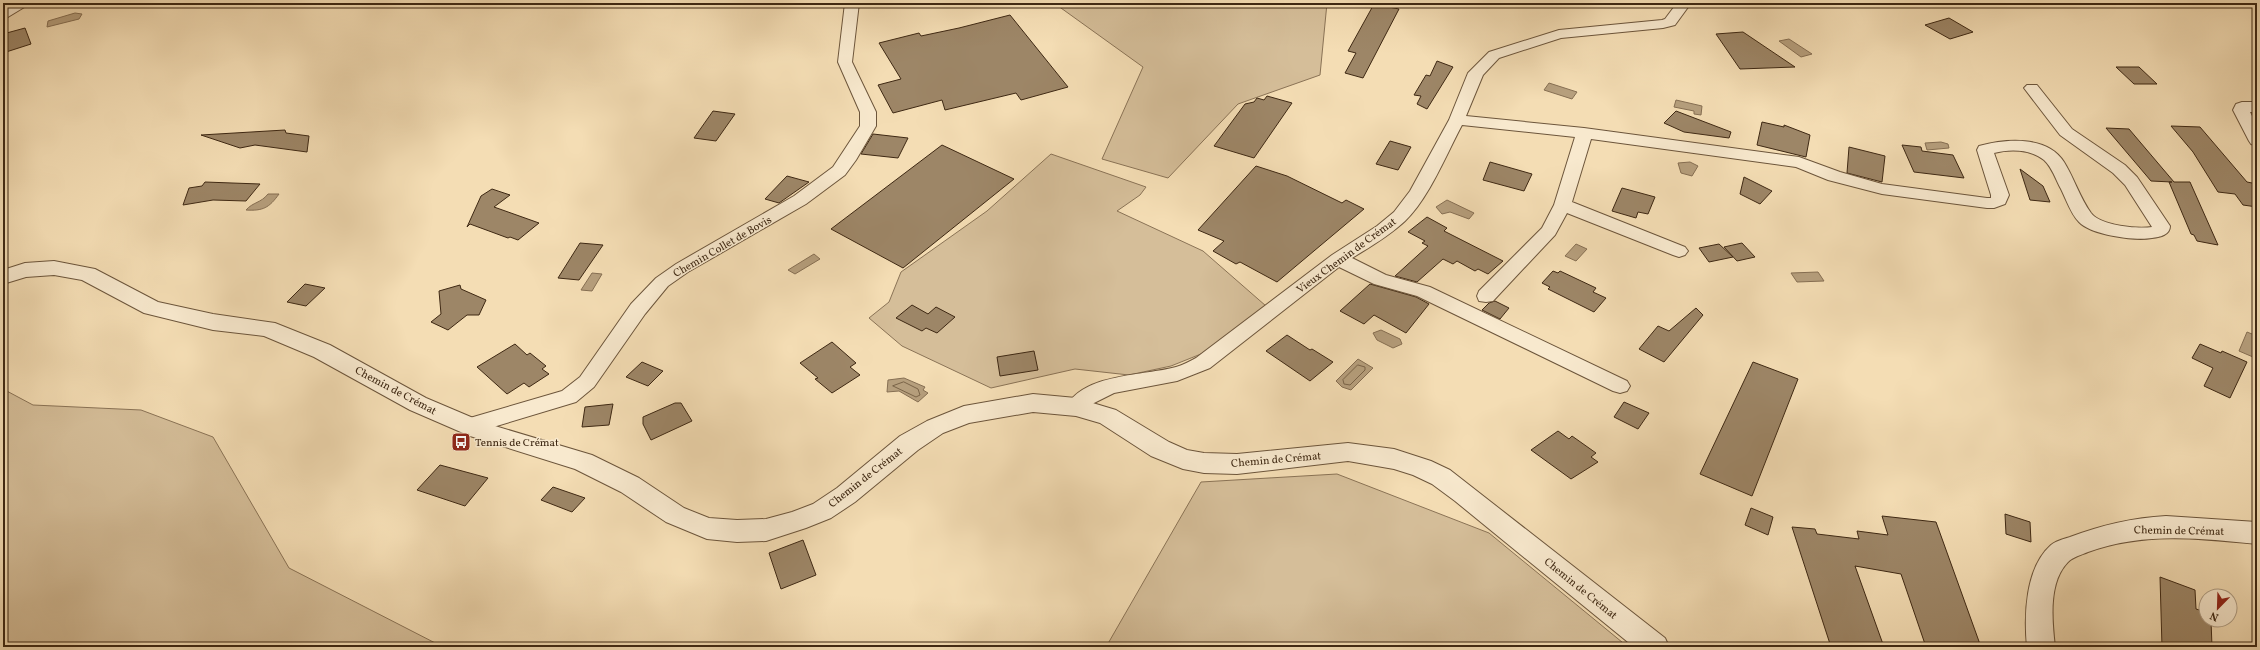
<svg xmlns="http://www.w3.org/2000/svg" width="2260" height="650" viewBox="0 0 2260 650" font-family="Vollkorn,serif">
	<rect width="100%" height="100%" fill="#f4ddb4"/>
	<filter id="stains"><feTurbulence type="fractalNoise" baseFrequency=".005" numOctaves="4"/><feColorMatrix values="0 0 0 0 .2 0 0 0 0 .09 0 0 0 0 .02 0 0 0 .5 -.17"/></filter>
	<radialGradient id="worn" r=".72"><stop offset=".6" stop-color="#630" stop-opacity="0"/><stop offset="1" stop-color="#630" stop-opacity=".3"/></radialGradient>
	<g fill="#d5be99" stroke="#8a7356">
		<polygon points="1054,3 1327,3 1320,75 1238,104 1168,178 1102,159 1143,67"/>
		<polygon points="1051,154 1146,187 1140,195 1117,211 1203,251 1266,306 1224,339 1201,354 1171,366 1129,375 1075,369 991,388 902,346 869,318 889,302 901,272 987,211"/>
		<polygon points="3,389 33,405 141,410 213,437 289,568 443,647 3,647"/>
		<polygon points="1337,474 1489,533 1628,647 1106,647 1201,482"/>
	</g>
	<g fill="#b69f7d" stroke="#866f53">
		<polygon points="75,13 82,14 79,19 47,27 48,21"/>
		<polygon points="1789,39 1812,54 1801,57 1779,41"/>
		<polygon points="1549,83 1577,92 1572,99 1544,90"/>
		<polygon points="1676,100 1702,106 1701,115 1694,114 1694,111 1674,107"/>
		<polygon points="1941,142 1948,144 1949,148 1927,150 1925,143"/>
		<polygon points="1690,162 1698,166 1692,176 1681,173 1678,163"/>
		<path d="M 268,194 L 279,194 C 269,208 263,211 246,210 C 253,202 261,203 268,194 Z"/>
		<polygon points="1447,200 1474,213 1469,219 1450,212 1442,214 1436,207"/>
		<polygon points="1576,244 1587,249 1576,261 1565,256"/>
		<polygon points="814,254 820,259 795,274 788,270"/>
		<polygon points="1818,272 1824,281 1797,282 1791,273"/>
		<polygon points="592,273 602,274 592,291 581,290"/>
		<polygon points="1381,330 1400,339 1402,344 1393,348 1377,340 1373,333"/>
		<polygon points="2247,332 2257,336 2257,346 2253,357 2239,351"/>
		<polygon points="1358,359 1373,368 1351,390 1342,387 1336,381"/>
		<polygon points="904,378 925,387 923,390 928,393 918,402 899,391 887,392 888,380"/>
	</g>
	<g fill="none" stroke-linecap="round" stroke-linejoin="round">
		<g stroke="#7a6448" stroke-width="1">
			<polygon points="1358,365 1365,367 1365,370 1350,385 1344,384 1343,380"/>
			<polygon points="904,382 918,389 920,395 916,397 893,386"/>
		</g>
	</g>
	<g fill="#9d8667" stroke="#3e2813">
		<polygon points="1374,4 1399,9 1363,78 1345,73 1356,53 1348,51"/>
		<polygon points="1010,15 1068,87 1021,100 1016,93 945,110 942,100 893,113 878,85 901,79 879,43 919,33 921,36 959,28"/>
		<polygon points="1949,18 1973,32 1950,39 1925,25"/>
		<polygon points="25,28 31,44 3,53 3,34"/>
		<polygon points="1743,32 1795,67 1740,69 1716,34"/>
		<polygon points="1437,61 1453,67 1427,109 1417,104 1421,96 1414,95 1426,75 1430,76"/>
		<polygon points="2116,67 2139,67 2157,84 2134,84"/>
		<polygon points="1267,96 1292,103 1254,158 1214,146 1245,104 1254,102 1257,98 1264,100"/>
		<polygon points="713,111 735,114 716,141 694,138"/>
		<polygon points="1676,111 1731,132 1729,138 1684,132 1664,123"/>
		<polygon points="1762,122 1784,127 1784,125 1810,135 1806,157 1757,145"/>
		<polygon points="2171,126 2200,127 2247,182 2257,184 2257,207 2243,205 2235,194 2218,192 2193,152"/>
		<polygon points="2106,128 2129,129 2174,182 2190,182 2218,245 2197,241 2194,235 2191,234 2169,182 2172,182 2151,181"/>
		<polygon points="285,130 286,133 309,136 307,152 255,145 240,148 201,135"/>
		<polygon points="873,134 908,138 898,158 861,154"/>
		<polygon points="1390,141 1411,147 1398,170 1376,164"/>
		<polygon points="942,145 1014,179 903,268 831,229"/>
		<polygon points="1902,145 1921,147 1922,151 1953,155 1964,178 1914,172"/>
		<polygon points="1849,147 1885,156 1882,182 1847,173"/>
		<polygon points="1490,162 1532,174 1524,191 1483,180"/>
		<polygon points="1256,166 1287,176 1342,203 1346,200 1364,209 1277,282 1240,262 1236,264 1213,251 1224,241 1198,230"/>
		<polygon points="2020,169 2043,186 2050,202 2030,200"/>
		<polygon points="787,176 809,182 779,203 765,199"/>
		<polygon points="1744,177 1772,191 1760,204 1740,194"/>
		<polygon points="205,182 232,183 260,184 246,201 213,200 183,205 189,188 202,186"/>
		<polygon points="1622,188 1655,197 1648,214 1638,212 1636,218 1612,211"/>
		<polygon points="492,189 510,195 494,207 539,223 518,240 510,237 508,238 470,224 467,227 481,196"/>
		<polygon points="1427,217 1447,228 1444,231 1503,261 1488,274 1478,269 1475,271 1457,261 1453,264 1443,259 1417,282 1395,276 1428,246 1422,243 1425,241 1408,232"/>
		<polygon points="580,243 603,245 579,280 558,278"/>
		<polygon points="1742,243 1755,257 1737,261 1724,247"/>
		<polygon points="1719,244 1733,257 1709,262 1699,248"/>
		<polygon points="1553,271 1558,273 1560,271 1596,288 1593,292 1606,298 1594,312 1548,289 1550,287 1542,283"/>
		<polygon points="305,284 325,288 306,306 287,302"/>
		<polygon points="1370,284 1416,297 1429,304 1406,333 1374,315 1364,324 1340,311"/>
		<polygon points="460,285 461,289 486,300 479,315 467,315 448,330 431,322 441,314 439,291"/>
		<polygon points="1495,301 1509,308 1500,319 1482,310 1489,303"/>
		<polygon points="912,305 928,314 936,307 955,317 937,333 926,328 922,331 896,318"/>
		<polygon points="1696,308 1703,315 1664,362 1639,349 1658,326 1669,331"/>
		<polygon points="1287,335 1310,350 1312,349 1333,362 1310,381 1266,351"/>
		<polygon points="832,342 856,363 850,367 860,375 832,393 815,379 818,378 800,363"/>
		<polygon points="515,344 527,355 530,353 546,366 542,369 549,374 529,387 524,383 507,394 477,367"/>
		<polygon points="2200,344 2221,353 2222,351 2247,362 2230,398 2204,386 2213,368 2192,358"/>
		<polygon points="1034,351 1038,370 1000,376 997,357"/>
		<polygon points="642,362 663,371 648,386 626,377"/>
		<polygon points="1753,362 1798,379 1752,496 1700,474"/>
		<polygon points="1624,402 1649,413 1638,429 1614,417"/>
		<polygon points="675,403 681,403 692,421 651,440 643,424 643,417"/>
		<polygon points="613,404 609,425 582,427 585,407"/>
		<polygon points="1558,431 1569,439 1572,436 1596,453 1591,457 1598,462 1571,479 1531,450"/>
		<polygon points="440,465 488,478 465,506 417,490"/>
		<polygon points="553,487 585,498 572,512 541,500"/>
		<polygon points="1751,508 1773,517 1768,535 1745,525"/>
		<polygon points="2005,514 2030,522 2031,542 2006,534"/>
		<polygon points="1882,516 1936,522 1981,647 1926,647 1901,574 1855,566 1884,647 1831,647 1792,527 1815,529 1817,534 1859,539 1857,531 1888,535"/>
		<polygon points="803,540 816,575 781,589 769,553"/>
		<polygon points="2160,577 2195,590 2196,609 2206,612 2206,620 2211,620 2212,647 2162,647"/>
	</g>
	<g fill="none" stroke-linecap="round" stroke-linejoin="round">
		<g stroke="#6c553b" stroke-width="2">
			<g id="minor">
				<polygon points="14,3 31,3 3,20 3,10"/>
				<polygon points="845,3 859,3 852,62 876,112 876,126 856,160 845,175 806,204 688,272 668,286 645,314 594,387 576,402 470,434 463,432 460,426 463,420 562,391 580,377 631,304 656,278 676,264 794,196 833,167 860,126 860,112 838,62"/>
				<path d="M 1677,3 L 1691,3 L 1675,25 L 1663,28 L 1561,38 L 1499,58 L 1483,75 L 1466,116 L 1584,128 L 1799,157 L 1840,172 L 1882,184 L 1987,198 L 1991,198 L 1991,195 L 1977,150 L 1979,146 C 2005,139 2047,135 2064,162 C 2074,178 2080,198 2091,213 C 2101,226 2138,229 2152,227 L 2125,185 L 2113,173 L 2060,135 L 2024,88 L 2027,85 L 2037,85 L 2072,129 L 2125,165 L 2137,177 L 2170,226 C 2170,235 2160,237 2152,238 C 2135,241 2091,235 2079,222 C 2071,214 2066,199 2061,189 C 2056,180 2052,167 2044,160 C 2030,149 2010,149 1994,153 L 2009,195 L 2005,204 L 1994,208 L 1987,208 L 1882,194 L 1828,180 L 1796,167 L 1591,139 L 1572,202 L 1685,247 L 1688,251 L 1685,255 L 1679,257 L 1673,255 L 1567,213 L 1555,235 L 1493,301 L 1486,302 L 1479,301 L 1477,296 L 1479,291 L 1542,228 L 1554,205 L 1575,137 L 1462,125 C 1446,155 1429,198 1405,221 C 1389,236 1370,247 1352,258 L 1386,275 L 1430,287 L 1627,381 L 1630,386 L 1627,391 L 1620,393 L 1613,391 L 1417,296 L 1374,284 L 1339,267 L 1210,368 L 1177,381 L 1114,393 L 1094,403 L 1083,412 L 1076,415 L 1069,412 L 1066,407 C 1084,373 1144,376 1176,367 C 1183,365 1190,361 1196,358 L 1332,255 L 1377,226 L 1394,212 L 1410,191 L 1449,120 L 1468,73 L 1489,52 L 1559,30 L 1662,20 L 1665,19 Z"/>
				<polygon points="2242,102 2257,102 2257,112 2250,112 2257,126 2257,146 2251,144 2249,141 2233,110 2236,104"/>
			</g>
		</g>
		<g stroke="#6c553b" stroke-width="2">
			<g id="tertiary">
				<polygon points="54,261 95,269 158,302 213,314 275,323 330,345 426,398 485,423 592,455 639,478 684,508 709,518 737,520 766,519 792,512 813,504 837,488 900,436 927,421 964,406 1033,394 1076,398 1116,410 1169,442 1187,450 1204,453 1237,454 1348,443 1394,449 1431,461 1450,470 1665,638 1669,647 1634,647 1455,501 1432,484 1413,475 1394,469 1348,461 1237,474 1204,473 1183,469 1151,456 1100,423 1076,416 1033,412 969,423 943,433 918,450 855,502 831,518 806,528 766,541 737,542 707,539 666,522 621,492 575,469 470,436 410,410 314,357 264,336 213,330 144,313 82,280 54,275 26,277 3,284 3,270 25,263"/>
				<path d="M 2166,516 L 2257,522 L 2257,544 C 2199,538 2143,532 2088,552 C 2081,555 2073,557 2068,562 C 2048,582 2052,621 2055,647 L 2027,647 C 2024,616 2025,568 2051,545 C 2056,541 2064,539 2070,537 C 2102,525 2132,518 2166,516 Z"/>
			</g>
		</g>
		<use href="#minor" fill="#f8e9ce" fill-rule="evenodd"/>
		<use href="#tertiary" fill="#f8e9ce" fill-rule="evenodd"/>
	</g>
	<defs>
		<g id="bus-square" transform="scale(1)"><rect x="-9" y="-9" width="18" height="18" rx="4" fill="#8f2418" stroke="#f8e9ce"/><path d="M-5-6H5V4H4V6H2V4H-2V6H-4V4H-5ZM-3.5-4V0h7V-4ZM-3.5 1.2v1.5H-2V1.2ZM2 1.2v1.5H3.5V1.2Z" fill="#fff"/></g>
	</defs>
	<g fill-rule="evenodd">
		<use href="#bus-square" x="461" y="442"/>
	</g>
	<g text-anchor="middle" stroke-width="3" stroke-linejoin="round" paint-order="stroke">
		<g font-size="11" fill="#3e2813" stroke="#f8e9ce">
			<text transform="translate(722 246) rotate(-30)" y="4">Chemin Collet de Bovis</text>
			<text transform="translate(1346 255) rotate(-36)" y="4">Vieux Chemin de Crémat</text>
			<text transform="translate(396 390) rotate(28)" y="4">Chemin de Crémat</text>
			<text transform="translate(1276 459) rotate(-5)" y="4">Chemin de Crémat</text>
			<text transform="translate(865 477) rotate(-38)" y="4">Chemin de Crémat</text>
			<text transform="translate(2179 530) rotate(1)" y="4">Chemin de Crémat</text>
			<text transform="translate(1581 588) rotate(39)" y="4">Chemin de Crémat</text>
		</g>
		<g font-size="11" fill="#3e2813" stroke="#f8e9ce" text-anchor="start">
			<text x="475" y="446">Tennis de Crémat</text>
		</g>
	</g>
	<rect width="2260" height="650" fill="none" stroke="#f4ddb4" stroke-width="16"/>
	<rect x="4" y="4" width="2252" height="642" fill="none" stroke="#3e2813" stroke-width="2"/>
	<rect x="8" y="8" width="2244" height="634" fill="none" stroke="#3e2813"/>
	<g transform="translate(2218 608) rotate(203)"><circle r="19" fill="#f8e9ce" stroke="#ae9c83"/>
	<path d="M0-3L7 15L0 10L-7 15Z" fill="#8f2418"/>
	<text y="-6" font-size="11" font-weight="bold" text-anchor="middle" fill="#3e2813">N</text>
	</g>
	<rect width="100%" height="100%" filter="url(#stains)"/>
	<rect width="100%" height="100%" fill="url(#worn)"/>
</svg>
